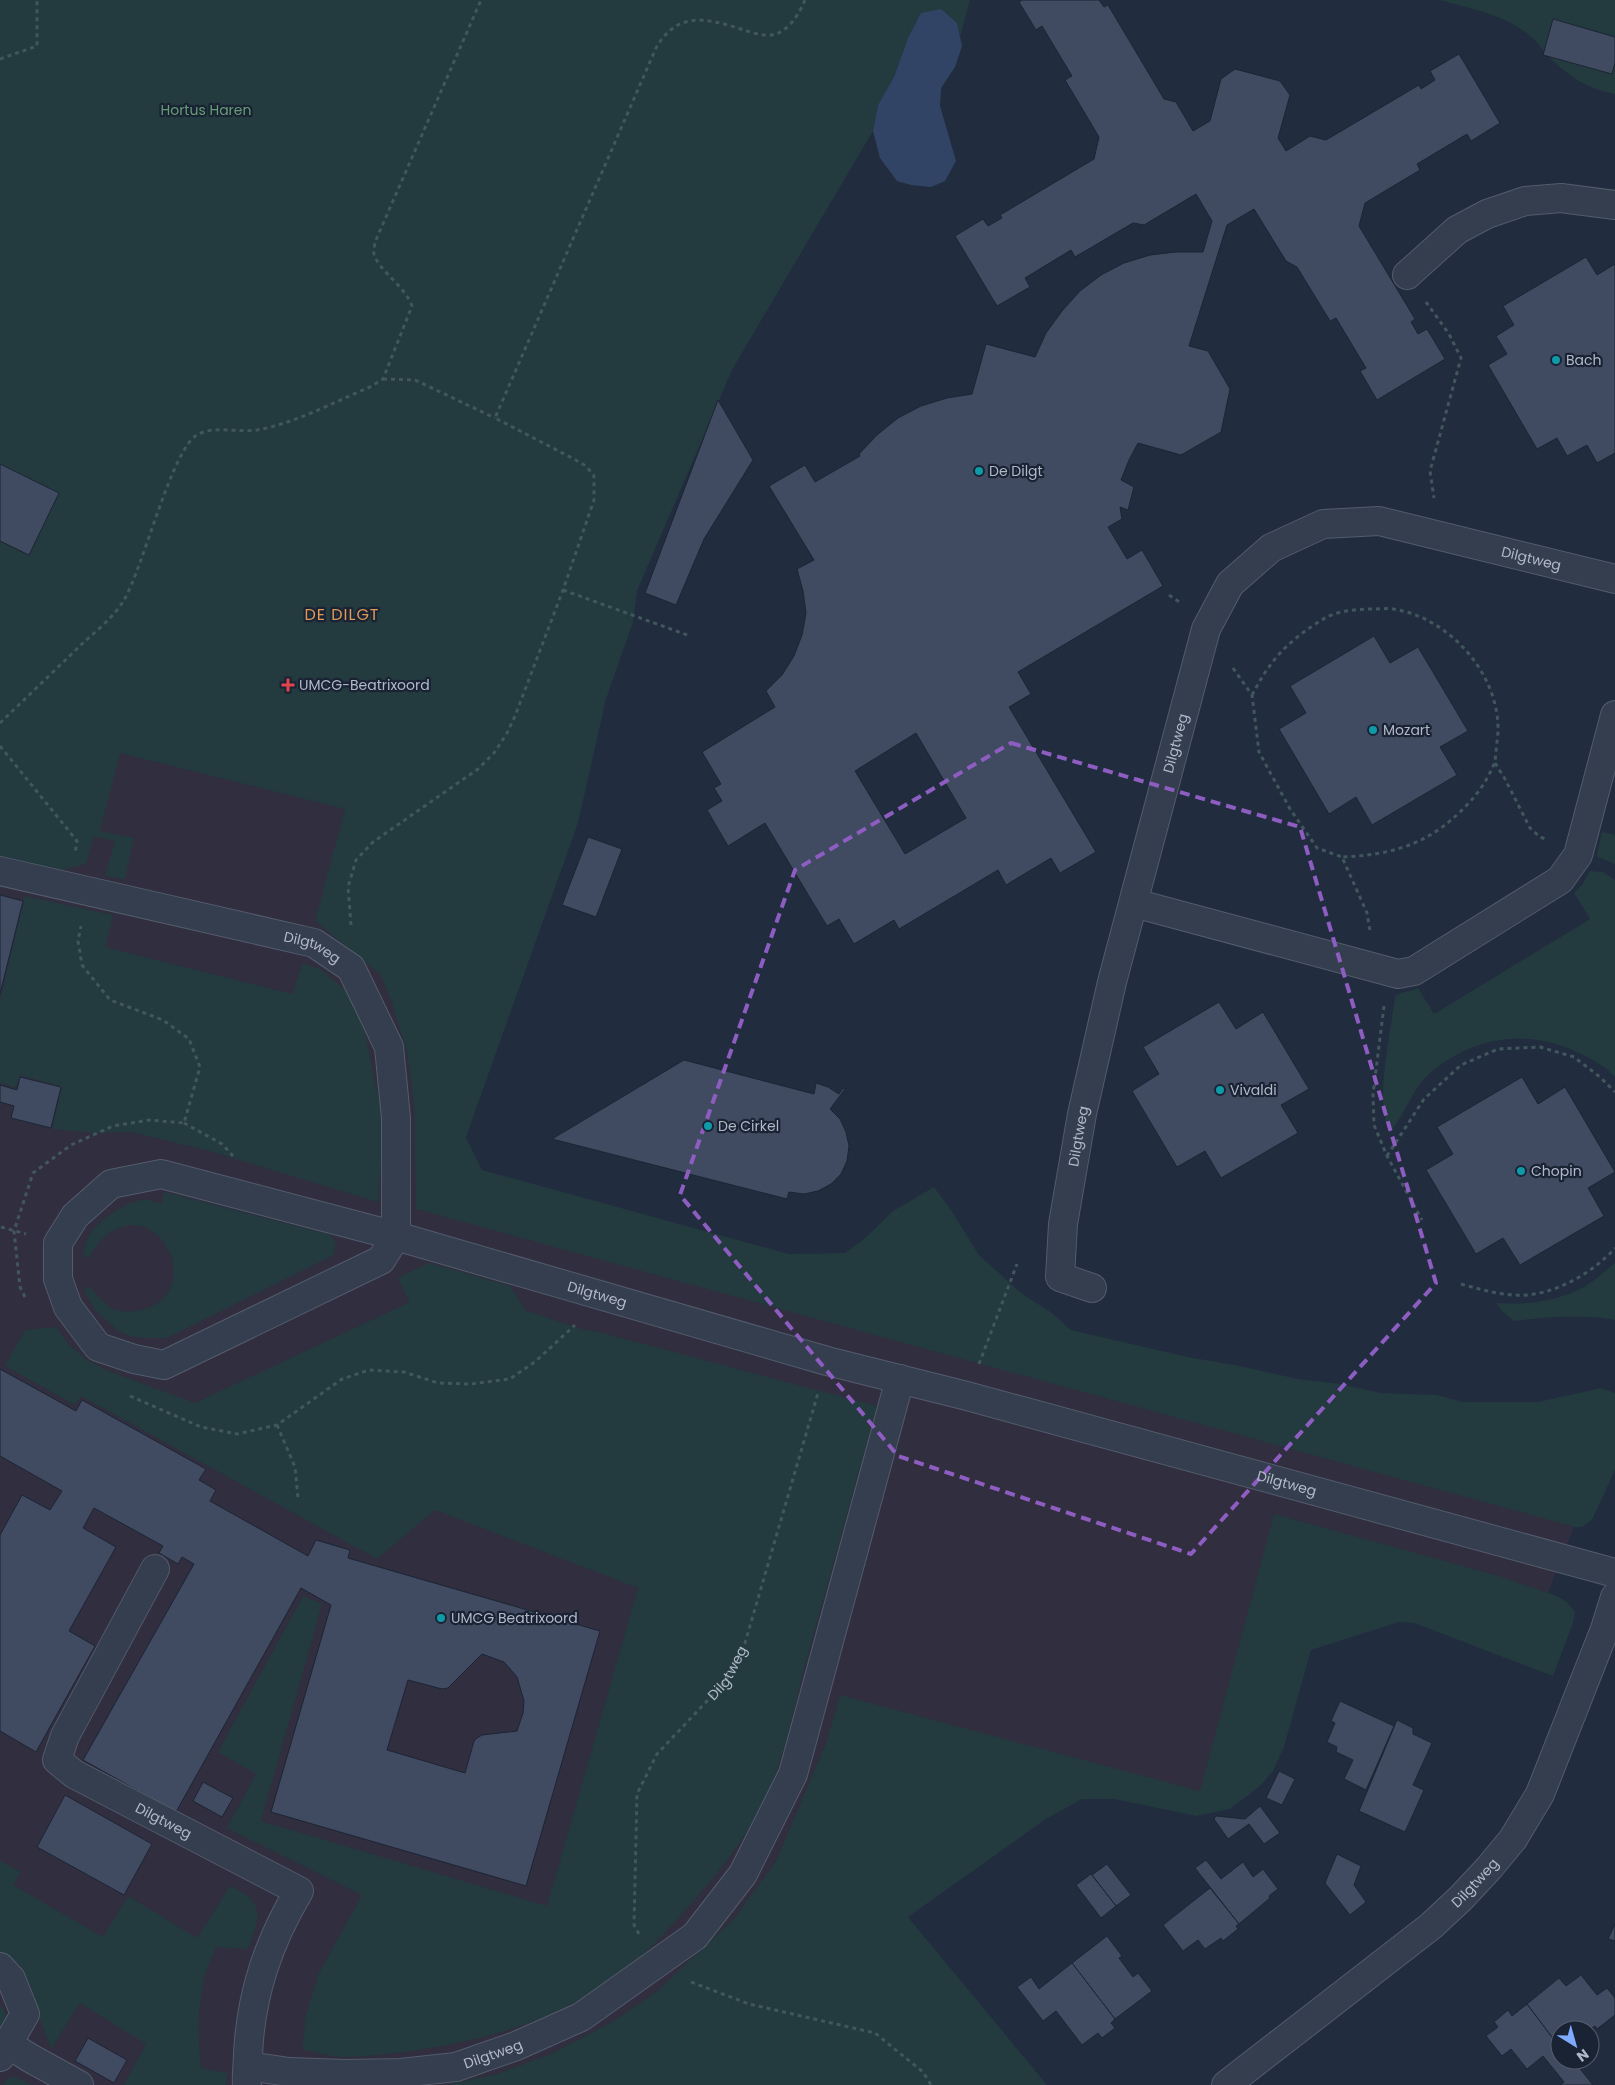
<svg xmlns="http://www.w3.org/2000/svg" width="1615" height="2085" viewBox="0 0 1615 2085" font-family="Poppins,sans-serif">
	<rect width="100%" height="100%" fill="#212c3e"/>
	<polygon fill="#312e3f" points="19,166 306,299 422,1071 434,1199 1585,1500 1537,1620 1306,1543 1208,1801 1046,1781 858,1896 993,2085 0,2085 0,206"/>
	<g fill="#233a3f">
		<polygon points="0,0 970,0 960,37 957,23 908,38 894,77 878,105 873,131 733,368 637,591 633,622 606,699 578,823 466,1137 482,1170 789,1254 845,1253 864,1239 893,1211 934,1187 951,1210 979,1255 1021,1293 1052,1313 1071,1330 1188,1357 1240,1366 1298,1379 1340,1384 1381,1393 1437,1395 1463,1402 1538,1402 1601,1388 1615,1393 1615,1470 1592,1520 1582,1527 1575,1527 416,1209 414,1102 407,1052 391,1000 381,975 315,921 345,809 120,753 100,831 134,838 125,879 105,876 115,841 94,836 86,864 61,870 0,856"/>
		<path d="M 1440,0 L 1615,0 L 1615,94 C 1587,89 1570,77 1549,57 C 1542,50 1537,41 1529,35 C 1504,14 1470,9 1440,0 Z"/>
		<polygon points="1602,832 1615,835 1615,864 1598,857 1597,854"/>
		<path d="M 1590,871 L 1603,872 L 1615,880 L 1615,1077 C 1605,1066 1590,1058 1577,1052 C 1525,1027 1468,1038 1426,1077 C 1413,1088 1400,1125 1390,1130 C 1373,1109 1392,1025 1395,996 C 1401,991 1410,992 1418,988 L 1434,1014 L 1590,919 L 1574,893 L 1582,885 Z"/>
		<polygon points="25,896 113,915 105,947 292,994 303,963 320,969 349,993 365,1033 384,1123 378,1202 206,1150 131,1132 95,1133 52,1129 62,1087 20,1075 16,1087 0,1083 0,1000"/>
		<path d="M 164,1192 L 331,1235 L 336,1244 L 334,1255 L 167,1338 L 143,1338 L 130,1336 L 118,1331 L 95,1310 L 84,1290 L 90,1286 C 104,1305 114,1316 140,1310 C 206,1296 164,1199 111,1232 C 100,1238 96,1249 88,1257 L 83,1257 C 84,1249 86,1241 90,1234 C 100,1219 131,1197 149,1200 C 153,1201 157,1203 161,1204 Z"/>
		<path d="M 429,1263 L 510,1286 L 525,1310 L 581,1329 L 599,1332 L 877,1406 C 853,1491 830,1576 806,1661 C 795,1702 788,1744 772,1783 C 756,1824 729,1860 700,1893 C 675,1922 649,1953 617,1976 C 557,2020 490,2039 418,2050 C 394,2053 369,2057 345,2057 C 331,2057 316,2052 302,2049 L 306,2015 L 318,1975 L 362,1895 L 227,1828 L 256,1774 L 218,1752 L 303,1596 L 322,1604 L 261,1821 L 547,1906 L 638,1588 L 435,1510 L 377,1559 L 81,1396 L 75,1405 L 5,1366 L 25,1330 L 56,1327 L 70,1346 L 87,1360 L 106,1370 L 195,1403 L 410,1302 L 397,1278 Z"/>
		<path d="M 1615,1263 L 1615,1320 C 1581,1314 1548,1317 1514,1321 L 1501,1310 L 1497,1303 C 1528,1305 1561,1301 1587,1285 C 1597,1279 1606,1270 1615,1263 Z"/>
		<polygon points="1274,1514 1499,1576 1557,1596 1568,1603 1575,1612 1573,1623 1553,1676 1414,1623 1399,1622 1311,1650 1284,1747 1273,1771 1259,1787 1230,1809 1197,1816 1114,1799 1082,1799 1046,1819 908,1917 1047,2085 447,2085 497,2074 553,2053 612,2022 656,1992 734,1919 776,1861 827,1741 840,1695 1200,1791"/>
		<path d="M 0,1861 L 21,1872 L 13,1885 L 103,1937 L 128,1896 L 197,1938 L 230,1886 C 266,1901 260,1918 248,1949 L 216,1947 C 212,1958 206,1969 204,1980 C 197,2009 198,2038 201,2068 L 228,2073 L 226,2085 L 124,2085 L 146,2044 L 80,2003 L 51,2049 L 40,2020 L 33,1991 L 19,1964 L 0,1952 Z"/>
		<path d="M 0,2005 C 12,2018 6,2030 0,2045 Z"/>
		<polygon points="9,2077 18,2078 31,2085 2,2085"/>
	</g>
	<polygon fill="#324465" points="941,9 957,23 962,46 955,67 941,88 940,106 956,161 945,181 931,187 911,185 897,181 880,158 873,131 878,105 894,77 908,38 921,13"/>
	<g fill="#404b61" stroke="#1c2535" fill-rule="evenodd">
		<path d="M 1022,0 L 1099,0 L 1104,7 L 1108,5 L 1164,99 L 1176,102 L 1193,131 L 1210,121 L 1221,79 L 1235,69 L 1280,81 L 1290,95 L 1278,138 L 1286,151 L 1310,136 L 1326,140 L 1419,85 L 1421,89 L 1435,80 L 1430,71 L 1459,54 L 1500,123 L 1471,141 L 1467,134 L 1417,164 L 1420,170 L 1365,203 L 1359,226 L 1415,319 L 1411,322 L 1418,334 L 1427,329 L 1445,359 L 1377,400 L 1360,371 L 1366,368 L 1336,318 L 1330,321 L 1297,267 L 1286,261 L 1254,209 L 1227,225 L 1189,346 L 1208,351 L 1230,389 L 1221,432 L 1181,455 L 1138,443 L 1129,460 L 1121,480 L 1134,487 L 1128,510 L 1120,507 L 1122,519 L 1108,527 L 1127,559 L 1142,550 L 1163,586 L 1018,672 L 1031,694 L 1009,707 L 1096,852 L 1060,873 L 1051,858 L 1006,885 L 998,870 L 899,929 L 894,920 L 854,944 L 839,919 L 827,926 L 765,823 L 728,846 L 707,810 L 722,801 L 714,788 L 721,784 L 702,752 L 775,707 L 766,691 L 782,675 L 794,656 L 802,635 L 806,613 L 803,591 L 797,569 L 814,560 L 769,486 L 805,465 L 815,482 L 860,456 L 859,454 L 877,435 L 898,418 L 921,406 L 947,398 L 972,394 L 986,344 L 1035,357 L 1046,333 L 1062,311 L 1080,291 L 1101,275 L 1124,263 L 1150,255 L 1176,252 L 1203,252 L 1212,221 L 1196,194 L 1144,225 L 1133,223 L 1075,257 L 1071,250 L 1025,278 L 1030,287 L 997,306 L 955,236 L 983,219 L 988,226 L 1002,218 L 1000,215 L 1094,159 L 1099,137 L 1065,80 L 1072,76 L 1042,26 L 1036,30 L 1019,2 ZM 916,733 L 966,818 L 905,854 L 855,771 Z"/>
		<polygon points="1553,19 1615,37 1615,63 1612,74 1543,55"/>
		<polygon points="1586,257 1597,275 1615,264 1615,453 1597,463 1587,445 1567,456 1557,438 1537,449 1488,365 1507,354 1496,336 1514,325 1503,306"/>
		<polygon points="718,400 753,460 704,539 676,605 645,593"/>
		<polygon points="0,464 59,493 29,555 0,541"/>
		<polygon points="1374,636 1390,663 1418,647 1468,731 1440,747 1457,775 1372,825 1356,797 1329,814 1279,729 1306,713 1290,686"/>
		<polygon points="588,837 622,849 596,917 562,905"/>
		<polygon points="0,895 23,901 0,994"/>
		<polygon points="1219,1002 1236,1029 1263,1012 1309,1089 1281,1105 1298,1133 1221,1178 1205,1151 1177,1167 1132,1091 1159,1074 1143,1047"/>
		<polygon points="684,1060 814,1094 816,1083 828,1087 839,1094 843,1088 845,1089 830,1109 840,1119 846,1132 849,1146 847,1161 841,1174 831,1184 818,1191 804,1194 789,1192 787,1199 552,1139"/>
		<polygon points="20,1077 61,1087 51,1128 11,1118 14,1106 0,1102 0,1085 17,1090"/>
		<polygon points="1522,1077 1538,1104 1565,1087 1615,1172 1588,1188 1604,1216 1520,1265 1503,1238 1476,1254 1426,1170 1453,1154 1437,1127"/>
		<path d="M 0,1369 L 76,1411 L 82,1400 L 206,1469 L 199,1480 L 216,1490 L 210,1501 L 308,1556 L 316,1540 L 350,1550 L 348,1558 L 600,1631 L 526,1886 L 271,1812 L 331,1605 L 301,1588 L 176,1812 L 83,1760 L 194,1564 L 182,1557 L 178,1564 L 159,1553 L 163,1546 L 94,1508 L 83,1528 L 116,1547 L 69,1631 L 95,1646 L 36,1752 L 0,1731 L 0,1535 L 22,1495 L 50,1510 L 62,1491 L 0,1456 ZM 482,1654 L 504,1662 L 517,1677 L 524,1701 L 523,1713 L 517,1731 L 482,1735 L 477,1738 L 474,1741 L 465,1773 L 387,1750 L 408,1680 L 442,1689 L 448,1688 Z"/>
		<polygon points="1340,1701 1394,1726 1366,1790 1344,1779 1353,1760 1336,1752 1337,1747 1327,1742 1335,1723 1331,1721"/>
		<polygon points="1397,1720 1413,1728 1413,1734 1432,1743 1413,1785 1424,1790 1405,1832 1359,1811"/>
		<polygon points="1279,1771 1295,1779 1282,1805 1266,1798"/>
		<polygon points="203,1782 233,1798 222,1817 193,1801"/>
		<polygon points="65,1795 152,1844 124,1895 37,1847"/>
		<polygon points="1260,1806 1280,1833 1264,1844 1249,1824 1228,1839 1214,1819 1216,1816 1245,1819"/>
		<polygon points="1337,1854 1361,1866 1354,1885 1366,1902 1350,1915 1325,1883"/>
		<polygon points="1206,1860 1221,1879 1243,1862 1253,1877 1263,1869 1278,1889 1269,1896 1270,1898 1239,1924 1195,1868"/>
		<polygon points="1107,1864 1131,1895 1116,1906 1092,1875"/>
		<polygon points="1091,1874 1116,1906 1101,1918 1076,1885"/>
		<polygon points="1210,1888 1239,1924 1236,1926 1238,1929 1223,1941 1221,1938 1205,1949 1198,1940 1183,1951 1163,1925"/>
		<polygon points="1615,1924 1615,1941 1608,1939"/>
		<polygon points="1107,1936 1122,1956 1119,1958 1133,1977 1138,1973 1152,1991 1115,2019 1072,1963"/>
		<polygon points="1072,1963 1115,2019 1111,2023 1115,2028 1102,2038 1098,2033 1082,2045 1056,2011 1043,2021 1017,1987 1031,1977 1039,1989"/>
		<polygon points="1581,1975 1597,1995 1607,1988 1615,1998 1615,2015 1597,2029 1595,2026 1589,2030 1560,2030 1560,2044 1557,2044 1527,2004 1559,1978 1566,1986"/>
		<polygon points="1527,2004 1557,2044 1560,2044 1560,2060 1573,2060 1593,2085 1560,2085 1564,2082 1543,2056 1527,2069 1511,2049 1502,2056 1486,2036 1498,2027 1494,2022 1508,2010 1512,2016"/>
		<polygon points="88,2038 127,2060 114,2083 75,2061"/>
	</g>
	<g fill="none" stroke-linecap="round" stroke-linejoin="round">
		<g stroke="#535c6c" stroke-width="30">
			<g id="minor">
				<polyline points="1407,275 1457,230 1487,214 1525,201 1561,198 1615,205"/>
				<path id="s2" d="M 0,871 L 314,943 L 351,968 L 389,1047 L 396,1118 L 396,1236 L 381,1260 L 164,1365 L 134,1359 L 98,1347 L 68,1307 L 58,1279 L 58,1243 L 75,1216 L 111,1184 L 161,1174 L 396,1236 L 827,1361 L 967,1396 L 1615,1573"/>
				<polyline points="1134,903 1398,974 1414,971 1560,880 1578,855 1615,715"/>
				<path id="s3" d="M 1092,1288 L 1060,1277 L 1063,1224 L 1082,1114 L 1112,982 L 1206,629 L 1230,584 L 1271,548 L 1323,524 L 1379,521 L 1615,579"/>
				<path id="s4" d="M 155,1569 L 65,1736 L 57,1760 L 74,1774 L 299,1891 C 268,1943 251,1994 248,2054 C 248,2064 246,2075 247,2085"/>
				<polyline points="0,1967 11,1979 25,2014 0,2057"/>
				<polyline points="8,2044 30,2058 79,2085"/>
				<path id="s5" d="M 248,2066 L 289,2072 L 345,2074 L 401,2073 L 456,2067 L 516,2046 L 581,2017 L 695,1936 L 743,1874 L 793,1774 L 900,1379"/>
				<path id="s6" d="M 1226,2085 L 1431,1926 L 1461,1898 L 1489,1868 L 1513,1839 L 1540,1794 L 1605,1629 L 1615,1597"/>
			</g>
		</g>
		<g stroke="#41575c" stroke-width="3" stroke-dasharray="4 4" stroke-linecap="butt">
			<polyline points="0,59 37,46 37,0"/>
			<polyline points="1426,302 1449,334 1461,358 1430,471 1434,498"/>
			<polyline points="383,379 415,380 495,418"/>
			<polyline points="563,590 690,636"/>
			<polyline points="1169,595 1181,603"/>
			<polyline points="1233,668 1252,695 1259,752 1290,809 1317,848 1342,857 1367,913 1370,931"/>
			<path d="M 1252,695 C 1258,684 1264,673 1272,663 C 1285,645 1307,628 1327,617 C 1341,610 1359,609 1375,609 C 1381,609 1387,608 1393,609 C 1453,618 1506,682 1497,742 C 1496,749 1496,758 1494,764 C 1487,781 1477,795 1464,808 C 1429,844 1392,855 1342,857"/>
			<path d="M 0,723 C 27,697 55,670 82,644 C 96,631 114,617 124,600 C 143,568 172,449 197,435 C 214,425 238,433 257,430 C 296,423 334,402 370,387 L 383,379 L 412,306 C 405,286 378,270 374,254 C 373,250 375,245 375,242 L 481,0"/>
			<polyline points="0,746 77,841 75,854"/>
			<polyline points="1495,763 1505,779 1530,828 1540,837 1546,839"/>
			<path d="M 351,925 L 348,887 L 356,860 L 373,842 L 478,769 L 494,753 L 507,733 L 515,716 L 563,590 L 594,500 L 594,476 L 586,466 L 574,459 L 495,418 L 656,48 C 677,11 706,18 741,29 C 750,32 761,36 771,35 C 788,33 799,14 805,0"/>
			<polyline points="1384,1006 1373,1094 1374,1125 1387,1156 1422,1220"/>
			<polyline points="184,1123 222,1144 233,1156"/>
			<polyline points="1387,1156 1424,1099 1461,1065 1498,1049 1540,1047 1574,1057 1600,1077 1615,1092"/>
			<polyline points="1,1227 26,1234"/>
			<path d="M 1461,1284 C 1479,1289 1496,1294 1514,1295 C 1550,1298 1592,1274 1615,1248"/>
			<polyline points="25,1297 20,1287 14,1231 33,1173 71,1145 113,1126 149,1120 184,1123 200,1067 189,1039 163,1020 110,1000 82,965 78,941 81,926"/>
			<polyline points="979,1364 1017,1264"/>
			<polyline points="130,1396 201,1427 237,1434 277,1425 342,1379 369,1370 404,1372 438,1383 471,1384 510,1379 536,1361 575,1325"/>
			<polyline points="277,1425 295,1467 298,1498"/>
			<path id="s1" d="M 639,1934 L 634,1925 L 637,1794 L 657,1754 L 725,1682 L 745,1643 L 818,1393"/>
			<polyline points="691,1982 749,2004 875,2033 923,2072 931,2085"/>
		</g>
		<use href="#minor" stroke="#353e4e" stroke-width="28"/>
	</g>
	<path fill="none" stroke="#8e5dc2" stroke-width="4" stroke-dasharray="10 6" stroke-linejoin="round" d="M 1011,743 L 1300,827 L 1436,1283 L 1191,1554 L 898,1456 L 680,1195 L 795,870 Z"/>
	<g fill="#0f9aa8" stroke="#1a2333" stroke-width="2">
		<circle cx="1556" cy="360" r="5"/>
		<circle cx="979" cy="471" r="5"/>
		<circle cx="1373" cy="730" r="5"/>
		<circle cx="1220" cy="1090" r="5"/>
		<circle cx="708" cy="1126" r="5"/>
		<circle cx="1521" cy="1171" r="5"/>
		<circle cx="441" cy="1618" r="5"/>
	</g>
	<path fill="#e0444e" stroke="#1a2333" stroke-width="2" d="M285.5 677.5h5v5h5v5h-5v5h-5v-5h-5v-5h5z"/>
	<g text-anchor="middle" stroke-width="4.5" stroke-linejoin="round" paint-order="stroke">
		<g font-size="14" fill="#669c76" stroke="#1a2333">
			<text x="206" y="115">Hortus Haren</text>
		</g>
		<g font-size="14" fill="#b1b9c9" stroke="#1a2333" text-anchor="start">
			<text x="1566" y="365">Bach</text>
			<text x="989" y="476">De Dilgt</text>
			<text x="299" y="690">UMCG-Beatrixoord</text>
			<text x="1383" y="735">Mozart</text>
			<text x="1230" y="1095">Vivaldi</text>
			<text x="718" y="1131">De Cirkel</text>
			<text x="1531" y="1176">Chopin</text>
			<text x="451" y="1623">UMCG Beatrixoord</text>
		</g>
		<g font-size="14" fill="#b1b9c9" stroke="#1a2333">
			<text dy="5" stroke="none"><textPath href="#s3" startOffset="1075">Dilgtweg</textPath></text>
			<text dy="5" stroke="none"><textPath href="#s3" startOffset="581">Dilgtweg</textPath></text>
			<text dy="5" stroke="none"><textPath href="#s2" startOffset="322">Dilgtweg</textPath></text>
			<text dy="5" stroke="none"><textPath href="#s3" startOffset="176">Dilgtweg</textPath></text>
			<text dy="5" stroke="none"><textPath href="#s2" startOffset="1681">Dilgtweg</textPath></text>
			<text dy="5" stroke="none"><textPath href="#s2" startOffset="2396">Dilgtweg</textPath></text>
			<text dy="5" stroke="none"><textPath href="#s1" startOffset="294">Dilgtweg</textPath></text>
			<text dy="5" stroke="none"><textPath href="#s4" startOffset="338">Dilgtweg</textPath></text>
			<text dy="5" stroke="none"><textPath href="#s6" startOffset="321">Dilgtweg</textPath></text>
			<text dy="5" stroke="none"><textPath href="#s5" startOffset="248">Dilgtweg</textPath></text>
		</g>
		<g font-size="16" letter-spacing="1" fill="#dd9a58" stroke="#1a2333">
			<text x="342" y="620">DE DILGT</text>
		</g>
	</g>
	<g transform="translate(1575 2045) rotate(143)"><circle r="24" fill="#1a2333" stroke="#565f6f"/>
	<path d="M0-4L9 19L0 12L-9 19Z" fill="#80aaff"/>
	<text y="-8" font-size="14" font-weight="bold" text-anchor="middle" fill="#b1b9c9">N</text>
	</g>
</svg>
